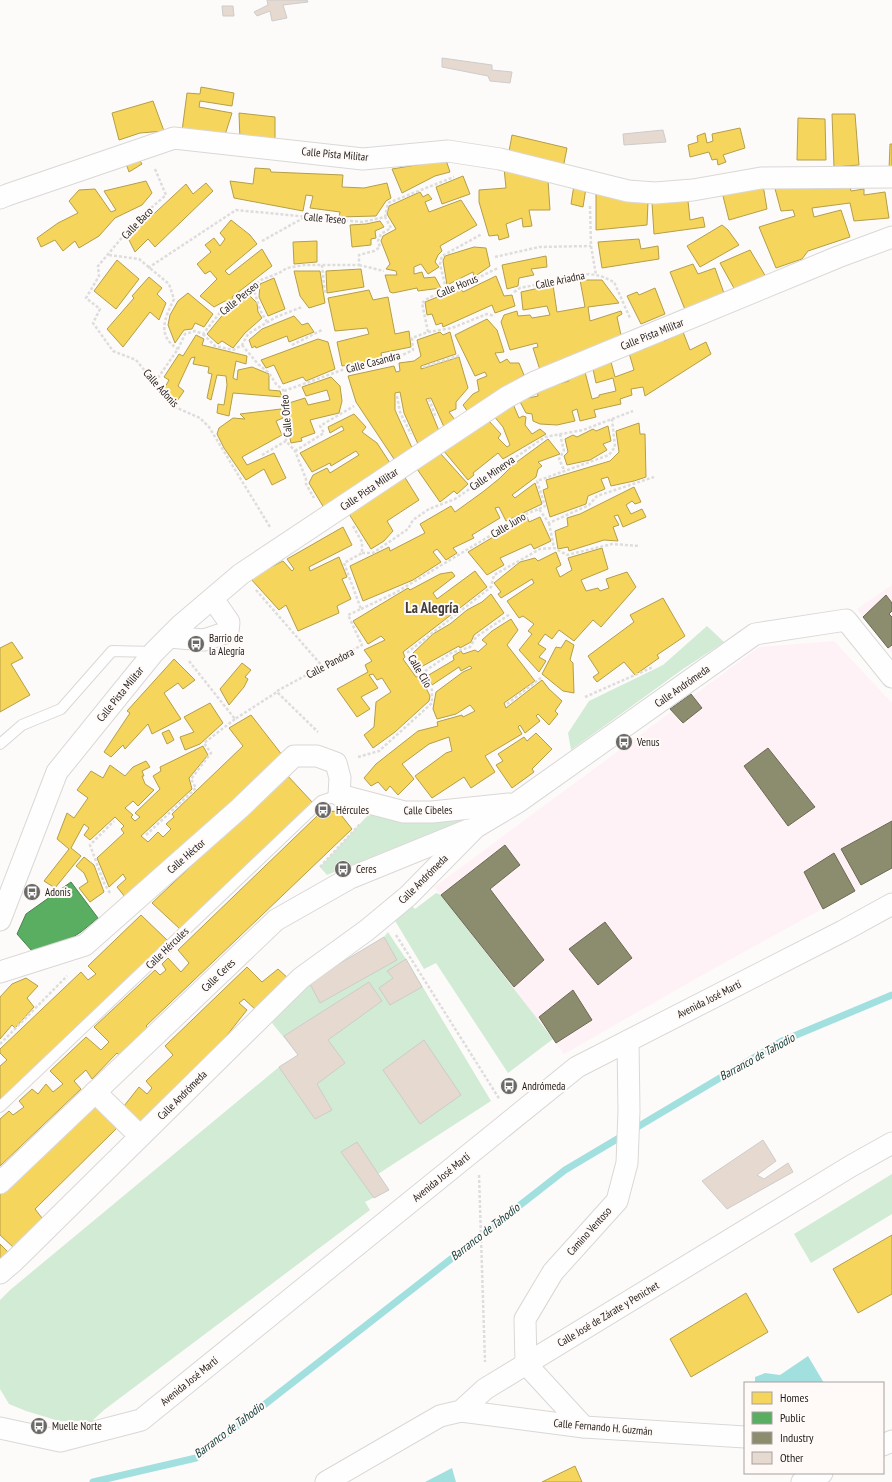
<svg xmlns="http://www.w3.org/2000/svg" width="892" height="1482" viewBox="0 0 892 1482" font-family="'PT Sans Narrow',sans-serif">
	<rect width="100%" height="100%" fill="#fdfbf9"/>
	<g fill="#fef2f6">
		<polygon points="892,585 892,653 857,609"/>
		<polygon points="834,641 892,703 892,868 861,885 855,891 713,969 564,1054 434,887 759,647"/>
	</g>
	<g fill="#d1ebd5">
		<polygon points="707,626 724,642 683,669 571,750 568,733 589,701 663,665"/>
		<polygon points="370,813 465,819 327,875 320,867"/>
		<polygon points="436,893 441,895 553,1039 508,1073 436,963 424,969 394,919 411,905 415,909"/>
		<polygon points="388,932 406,959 491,1101 378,1174 389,1190 365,1202 370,1210 104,1410 92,1421 59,1421 26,1411 9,1404 0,1389 0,1300 10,1290 279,1067 298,1055 272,1023 291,999 309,982 384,937"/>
		<polygon points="892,1174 892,1214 811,1263 794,1234"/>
	</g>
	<g fill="#a2e0df">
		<polygon points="808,1356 824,1383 755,1383 755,1377 765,1373 780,1375"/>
		<polygon points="452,1468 456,1482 425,1482"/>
	</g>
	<g fill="#f6d55c" stroke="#b59e48">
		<polygon points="201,87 234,93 232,106 200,101 199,107 232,113 225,135 182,131 187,93 200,94"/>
		<polygon points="153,101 164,131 140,133 119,140 112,113"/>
		<polygon points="239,113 275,117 275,144 240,140"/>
		<polygon points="832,114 855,114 859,165 834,167"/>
		<polygon points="798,118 825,119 826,160 797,160"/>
		<polygon points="740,128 745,148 723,155 726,162 718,165 717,159 712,160 709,152 690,157 688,145 698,142 697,136 705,133 707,143 713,141 712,134"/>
		<polygon points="512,135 567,148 562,173 508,157"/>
		<polygon points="890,144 892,144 892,170 889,170"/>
		<polygon points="136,154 142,164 129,172 124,158"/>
		<polygon points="446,160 450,172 435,176 402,193 392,169"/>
		<polygon points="255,168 270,169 271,172 343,175 342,187 364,188 387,183 391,198 386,201 376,216 339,217 340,212 310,208 313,196 306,195 303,211 234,198 230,181 253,184"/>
		<polygon points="504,168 548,180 550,210 529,210 532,226 523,227 522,218 506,224 509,237 499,240 498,235 489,236 479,202 479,190 506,188"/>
		<polygon points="463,176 470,194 442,204 436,187"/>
		<polygon points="146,181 152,193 142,205 115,218 99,236 79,248 75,241 63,251 55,240 41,247 37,238 58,223 78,213 69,201 79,190 95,189 111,212 116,210 104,191"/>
		<polygon points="206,183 213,191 155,247 148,239 135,252 128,238 186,184 193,194"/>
		<polygon points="849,183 851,191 864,189 864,195 885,192 889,218 854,221 850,203 812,208 814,217 841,210 850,237 808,251 802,259 776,268 759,227 795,216 793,210 781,211 774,185"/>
		<polygon points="574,185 586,188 583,207 571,204"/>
		<polygon points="763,185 767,209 729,220 722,192"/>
		<polygon points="596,191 648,202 647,225 596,230"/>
		<polygon points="420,192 423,197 428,194 432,199 425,202 429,212 461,200 477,225 440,246 442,251 438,255 435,262 439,267 428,274 421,264 414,267 414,274 422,272 424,278 435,277 441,288 418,291 417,288 393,293 390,292 385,275 397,275 396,271 386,269 390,264 381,241 383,236 396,229 387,214 389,206"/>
		<polygon points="688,201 690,220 703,217 705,227 654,234 652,203"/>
		<polygon points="231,220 250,235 257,244 225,271 229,275 262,249 272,266 232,297 233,299 228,303 225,301 214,307 200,296 217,279 210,271 205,274 197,264 211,252 205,245 214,238 220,246 225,239 220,233"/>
		<polygon points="380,221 384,227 375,231 376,238 371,239 371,245 352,247 350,225 366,224"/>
		<polygon points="722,225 728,230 739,245 700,267 687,246"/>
		<polygon points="639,239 641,249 658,246 659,259 602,268 598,242"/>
		<polygon points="317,241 317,262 294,264 293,242"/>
		<polygon points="474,247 486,248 490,266 474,277 473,272 447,285 443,261 445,256"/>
		<polygon points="750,250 766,277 735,290 720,263"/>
		<polygon points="546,256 547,267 531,269 534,275 519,278 518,286 507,289 502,265"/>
		<polygon points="117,260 139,279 116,309 94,291"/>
		<polygon points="693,264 698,274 715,268 725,296 686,312 670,272"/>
		<polygon points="361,269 364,287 327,293 326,271"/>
		<polygon points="294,271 320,271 325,303 309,308 300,296"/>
		<polygon points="496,276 504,296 512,295 515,306 495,313 492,305 443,327 442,323 436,325 432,314 427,315 425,302 460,288 463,292"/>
		<polygon points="149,277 162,288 157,294 166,303 159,320 150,312 123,347 107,329 134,298 132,296"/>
		<polygon points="274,278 285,309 268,316 259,297 260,284"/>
		<polygon points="580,280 602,280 619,303 588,307 590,321 621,311 622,314 617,317 621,335 587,351 540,370 533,348 538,347 537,343 510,350 501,322 504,315 517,311 518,316 530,315 532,318 550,315 547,306 523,310 521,292 553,285 557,312 585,307"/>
		<polygon points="655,288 665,314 641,324 627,296 637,292 639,295"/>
		<polygon points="369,290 373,300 388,297 395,334 409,331 411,347 381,353 382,359 342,366 337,342 369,334 367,328 335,331 328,298"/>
		<polygon points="188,293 213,314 204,327 195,323 192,329 184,330 175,343 168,325 170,315 178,301"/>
		<polygon points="249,295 257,303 258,312 262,318 245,333 233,348 222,341 218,344 207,334 225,312"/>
		<polygon points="294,316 302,325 308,323 314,332 289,342 287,336 256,348 255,346 252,348 249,340 262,329"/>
		<polygon points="487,319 497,330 504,352 495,353 500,363 507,359 510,363 519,363 524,375 468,412 463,405 473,394 479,391 477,380 487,376 485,372 475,376 455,335"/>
		<polygon points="440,332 443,335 450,332 456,354 421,366 421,369 459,357 468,388 456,402 456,409 449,412 455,420 444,427 431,398 426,399 439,431 418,444 404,413 400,392 395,393 395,410 413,450 394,459 356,402 348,376 394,366 396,372 400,371 399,363 414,361 421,356 417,340"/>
		<polygon points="683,332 690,350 706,342 711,354 645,396 643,387 631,389 632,395 620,399 621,404 594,410 596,417 580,421 577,409 572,411 575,421 557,425 540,424 533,421 532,414 526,413 519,400 538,396 537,390 569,381 569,378 585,372 592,399 599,397 599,395 616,391 613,378 596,383 593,369 611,362 615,377 634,370 629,353 647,348 647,343 661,337 664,341"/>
		<polygon points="196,335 204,339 202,345 247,356 246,364 236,361 233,378 237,380 238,370 252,367 269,374 269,390 280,391 282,397 233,393 229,416 217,413 218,404 224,405 227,385 226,376 217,375 211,400 207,398 212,374 208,373 209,367 193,364 195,357 191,358 178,386 184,391 175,404 164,389 169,380 164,377 179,354 183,356"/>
		<polygon points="318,339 328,342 335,369 306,381 303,377 283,384 274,365 266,368 261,360"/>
		<polygon points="331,377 340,386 342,401 339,413 310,420 315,433 301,438 302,441 291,443 288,429 287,416 291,415 289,403 305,398 308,405 330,400 327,390 306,396 302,387"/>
		<polygon points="513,404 519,418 523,416 526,417 525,425 532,434 540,429 546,434 503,459 498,453 473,473 474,475 468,480 443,450 488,420 501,434 498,438 507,447 510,445 503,427 493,415"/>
		<polygon points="281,409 283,418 276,421 282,435 242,457 247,465 274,453 286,478 272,485 264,469 246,480 224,448 217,434 219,428 233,418 245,419 240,414"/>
		<polygon points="354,414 366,427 362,432 377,443 390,463 324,508 309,483 313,475 327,468 330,473 359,455 356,451 331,466 330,463 312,472 300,453 344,430 342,426 330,433 328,427"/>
		<polygon points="639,423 640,434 645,434 646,477 634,481 611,486 608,477 601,479 605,489 588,496 586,504 550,517 543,490 548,488 546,480 610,461 619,452 616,431"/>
		<polygon points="608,426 611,441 603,444 607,450 590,460 567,465 564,456 568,452 565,439 573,435 577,437 593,429 596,431"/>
		<polygon points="548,439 560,454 538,462 542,466 538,469 536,477 512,495 515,498 535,483 542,504 506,521 499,507 495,508 500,518 472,535 474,538 453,548 457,553 446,560 437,549 433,552 441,562 413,580 363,601 350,566 389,547 390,551 425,533 420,524 451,506 455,512 484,491 500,478 514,464"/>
		<polygon points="440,453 468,484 457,494 454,491 440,502 417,469"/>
		<polygon points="404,476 419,500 387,521 393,531 384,541 371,549 349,514"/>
		<polygon points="634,487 641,502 635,504 632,501 626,505 631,514 642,509 646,517 623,527 618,515 614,516 619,525 613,527 618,541 604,540 569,551 568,547 558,549 555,531 568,526 567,518 580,514"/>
		<polygon points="527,517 529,522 540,517 551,541 534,549 531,544 500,558 504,565 487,575 468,552"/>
		<polygon points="343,527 352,545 309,567 310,571 339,557 347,577 342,579 351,599 337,606 339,613 298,631 286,605 279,610 250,578 283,561 292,571 294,569 287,559"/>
		<polygon points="602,548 608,569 581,580 586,591 598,588 600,591 609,588 606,579 627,572 636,587 601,627 593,620 574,641 559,630 552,639 545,634 538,644 546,649 539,657 546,661 539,672 519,650 532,634 528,631 534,624 523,616 519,618 507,601 534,583 532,579 501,598 498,594 501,592 494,583 520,562 535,558 538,561 556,552 561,565 556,568 560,577 572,570 568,558"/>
		<polygon points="475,571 487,587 403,652 405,657 403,659 416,677 420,676 430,696 429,701 395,732 373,748 364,735 374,727 376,702 391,692 382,678 377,680 373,674 369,675 378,688 361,697 370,709 357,717 337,689 368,672 365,665 372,661 364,650 385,640 381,636 368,644 353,621 408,588 410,590 440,574 452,572 455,576 433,593 437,599"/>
		<polygon points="491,594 504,613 474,635 471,642 460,648 459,646 421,667 413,653 433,634 450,624 467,610 482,602"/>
		<polygon points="663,598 685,636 657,655 659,658 635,675 624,662 597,682 593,677 599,673 588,656 634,622 630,615"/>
		<polygon points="511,619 518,630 507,645 535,681 504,703 506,708 542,680 549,689 562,701 555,711 558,714 549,725 538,714 536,716 540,721 525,733 520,725 518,727 522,734 485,756 495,772 471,788 464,777 432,798 415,776 446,753 452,751 449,737 429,744 402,764 414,779 398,795 390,786 386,791 378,782 371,786 364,778 376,764 418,731 438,726 437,722 462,715 463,717 475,711 470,705 456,714 437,719 433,709 436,692 463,672 472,668 470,666 461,671 459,667 432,685 427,676 454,660 453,656 461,651 463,654 475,650 478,652 487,644 482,640 492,631"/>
		<polygon points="566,640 574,645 570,660 573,663 574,693 563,691 542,674 556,647 561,648"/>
		<polygon points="12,642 23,658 11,664 30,695 0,712 0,648"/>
		<polygon points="174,659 195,680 183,689 178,683 164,693 181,719 152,734 148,724 125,749 123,745 111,757 104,752 130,713 127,711"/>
		<polygon points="242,663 251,670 245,677 248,679 244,687 229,705 220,689"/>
		<polygon points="210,703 223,723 200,744 185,750 180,737 194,732 184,717"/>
		<polygon points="251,715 286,760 129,902 117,887 126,879 123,874 109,887 97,858 124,833 121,829 124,826 115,817 90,840 84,835 89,828 84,824 71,848 81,856 55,888 44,881 69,849 57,839 67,813 74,818 88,798 77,790 91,771 103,778 110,765 125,776 133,767 146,761 150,767 142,771 144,776 142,776 145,784 154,790 138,806 133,801 125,808 133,815 131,817 135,821 140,817 135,813 160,789 153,776 161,771 160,767 203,746 208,755 189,778 192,789 141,836 148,842 158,832 163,837 171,829 166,824 174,817 172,814 243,746 229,728"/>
		<polygon points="169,730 174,740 167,744 162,733"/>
		<polygon points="536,733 552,749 532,769 534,772 512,788 496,765 503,761 498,754 524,737 527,741"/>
		<polygon points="287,775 313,803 180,929 152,903"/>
		<polygon points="338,811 352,829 146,1026 148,1028 120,1056 117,1053 92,1079 86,1070 74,1081 81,1089 0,1166 0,1119 9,1111 13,1115 24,1107 19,1101 32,1089 38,1094 46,1084 53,1092 63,1084 50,1071 86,1037 101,1050 109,1042 94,1027 155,970 160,975 166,970 162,964 168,958 181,972 189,963 178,950 317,816 323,812"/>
		<polygon points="84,857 94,865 104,892 90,902 79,888 88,882 84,873 76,866"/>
		<polygon points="141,915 168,941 0,1100 0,1066 7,1060 0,1053 0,1049 81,972 88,980 96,974 88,966"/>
		<polygon points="247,967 262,982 278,969 289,979 256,1010 244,999 239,1003 247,1010 224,1039 142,1126 124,1106 139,1087 147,1094 152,1088 146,1081 173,1055 165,1046"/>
		<polygon points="26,978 38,986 27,998 34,1007 15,1028 12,1025 0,1039 0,997 12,984"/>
		<polygon points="92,1102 117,1128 35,1209 42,1218 13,1247 0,1235 0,1195"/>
		<polygon points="892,1235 892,1294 858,1313 833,1269"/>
		<polygon points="0,1244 12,1256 0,1263"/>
		<polygon points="746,1293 768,1332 691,1377 670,1339"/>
		<polygon points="575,1466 582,1482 542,1482"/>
	</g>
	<polygon fill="#5aae61" stroke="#48824c" points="71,882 98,918 81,932 67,941 32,951 17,934 26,914"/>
	<g fill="#8c8c6e" stroke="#6b6a55">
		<polygon points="886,595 892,603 892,611 889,614 892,617 892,645 888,648 863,617"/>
		<polygon points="691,694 702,708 683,723 670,709"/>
		<polygon points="768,748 815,807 788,826 744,766"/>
		<polygon points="892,821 892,868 861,885 841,849"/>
		<polygon points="505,845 520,865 490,889 544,960 514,987 441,895"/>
		<polygon points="834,853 855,891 823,909 804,872"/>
		<polygon points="605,922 632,958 598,985 569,949"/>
		<polygon points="573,990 592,1020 556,1043 539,1017"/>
	</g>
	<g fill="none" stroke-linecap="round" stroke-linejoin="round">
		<polyline stroke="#a2e0df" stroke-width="7" points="93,1482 196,1458 565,1170 782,1041 892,995"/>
	</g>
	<g fill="#e5d9d0" stroke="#cecccb">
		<polygon points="267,0 307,0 308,2 283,5 287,18 272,21 270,11 257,16 254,12 268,5"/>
		<polygon points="222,6 233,6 234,16 223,16"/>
		<polygon points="442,58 492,65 492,70 512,72 510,83 490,81 488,76 442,67"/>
		<polygon points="663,130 666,142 624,145 623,134"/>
		<polygon points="384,937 397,960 320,1003 309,982"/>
		<polygon points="406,959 422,987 390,1005 379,988 393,978 387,971"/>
		<polygon points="369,982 382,1001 328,1040 345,1063 317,1084 332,1110 315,1119 279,1067 298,1055 284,1036"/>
		<polygon points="424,1040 461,1095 420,1124 383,1070"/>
		<polygon points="763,1140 776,1161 757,1175 764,1179 788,1163 793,1172 727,1209 702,1181"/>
		<polygon points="357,1142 389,1190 374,1198 341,1152"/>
	</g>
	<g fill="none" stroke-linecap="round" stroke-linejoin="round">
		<g stroke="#dad8d6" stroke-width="12">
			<g id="lane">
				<polyline points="0,744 22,725 61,709 112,651 154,652"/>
				<polyline points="0,1107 321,801 339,795"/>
			</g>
		</g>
		<g stroke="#dad8d6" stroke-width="23">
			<g id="street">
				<polyline points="0,198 7,195 174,138 363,159 448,151 500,159 628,191 655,193 693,190 761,178 892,177"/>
				<polyline points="169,637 204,640 228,632 229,622 213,599"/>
				<polyline points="0,920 57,772 154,652 181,625 241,574 507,397 535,382 838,257 892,237"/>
				<polyline points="0,972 85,945 240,808 294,756 317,756 336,763 340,778 339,795 404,812 432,812 509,804"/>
				<polyline points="95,1092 140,1136"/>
				<polyline points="0,1183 276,920 350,878 468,830"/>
				<polyline points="0,1273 14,1261 301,978 367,930 408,896 476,827 518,802 755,634 846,620 892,677"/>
				<polyline points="461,1411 584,1427 745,1437"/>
				<polyline points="584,1427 526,1364 525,1319 553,1272 617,1201 627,1163 629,1111 628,1041"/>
				<polyline points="0,1428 60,1441 141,1420 577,1067 843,931 892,904"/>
				<polyline points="883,1445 892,1441"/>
				<polyline points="326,1482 440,1416 461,1411 485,1389 851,1166 892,1143"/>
				<polyline points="802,1482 822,1473"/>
			</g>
		</g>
		<g stroke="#dedddd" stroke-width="2.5" stroke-dasharray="3 2" stroke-linecap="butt">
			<polyline points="155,169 166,195 136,221 98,266 99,276 86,298 100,309 93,323 113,351 136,360 175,407 200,418 209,427 270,527"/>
			<polyline points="590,206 591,246 596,275"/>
			<polyline points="262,241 305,217"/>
			<path d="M 109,255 L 139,259 L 169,284 L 174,299 C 165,318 156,335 178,349"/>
			<polyline points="495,257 539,247 591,246"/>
			<polyline points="322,265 325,293"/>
			<polyline points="359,265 384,271"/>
			<polyline points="148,268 236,210 362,222 385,217 388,203 454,177"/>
			<polyline points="253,287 260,310 267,322"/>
			<polyline points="446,289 440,264 442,256 482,234"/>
			<polyline points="514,292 520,288 589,274 601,276 614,282 630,318"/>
			<polyline points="428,332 422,303 427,299 446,289 459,287 498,268"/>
			<polyline points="203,334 215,346 233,350 242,345 248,334 276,317 302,307"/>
			<polyline points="242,345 258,364 269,373 276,384 284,391 286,441 295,451 306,479 306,484 314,498"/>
			<polyline points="292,345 322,330"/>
			<polyline points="423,367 461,355"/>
			<polyline points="155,382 178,349 185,334 195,331 203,334 222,310 261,280 279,273 287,268 304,265 359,265 359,255 374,251 380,247 378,241 381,234 391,228 385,217"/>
			<polyline points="284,391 342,370 394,359 413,350 412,338 428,332 452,328 487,314 495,316"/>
			<polyline points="397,396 400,412 411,434"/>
			<polyline points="429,399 436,418"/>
			<polyline points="560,434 564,451 559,459 564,470"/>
			<polyline points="295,451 324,433 320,426 354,406"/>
			<polyline points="262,455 286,441"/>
			<polyline points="539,509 545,506 537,481 609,455 615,447 612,419"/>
			<polyline points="549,523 554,548"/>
			<polyline points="362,553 373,553 408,529 413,520 429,509 455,499 545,437 583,430 633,411"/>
			<polyline points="256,590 323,667"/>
			<polyline points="361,609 395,593 528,513 539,509 549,523 589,505 597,496 654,477"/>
			<polyline points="189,661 235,719 277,692 318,732"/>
			<polyline points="421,674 451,653 470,647 476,637 510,614"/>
			<polyline points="277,691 362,645 348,615 361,609 344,563 362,553 362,542 353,526"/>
			<polyline points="585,697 653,667"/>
			<polyline points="507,704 542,677"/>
			<polyline points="358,757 379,751 432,703 432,690 408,652 491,587 494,575 540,549 554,548 567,555 612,544 640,546"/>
			<polyline points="146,835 196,788 191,779 211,753 204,743 235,719"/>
			<polyline points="320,867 360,824"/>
			<polyline points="110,893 104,883 90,845 114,821"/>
			<polyline points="396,935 500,1100"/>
			<polyline points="0,1044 67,976"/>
			<polyline points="479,1175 485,1362"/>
		</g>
		<use href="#lane" stroke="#fffefe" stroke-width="10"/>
		<use href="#street" stroke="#fffefe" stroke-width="21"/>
	</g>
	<defs>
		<g id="bus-disc" transform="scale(0.9)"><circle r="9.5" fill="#6c6a68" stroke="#fffaf7"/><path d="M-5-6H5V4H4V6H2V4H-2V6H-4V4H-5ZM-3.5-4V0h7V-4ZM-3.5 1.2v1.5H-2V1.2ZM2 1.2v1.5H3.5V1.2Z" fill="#fff"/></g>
	</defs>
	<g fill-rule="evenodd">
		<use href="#bus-disc" x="196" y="644"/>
		<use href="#bus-disc" x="624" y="742"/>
		<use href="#bus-disc" x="323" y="810"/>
		<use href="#bus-disc" x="343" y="869"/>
		<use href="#bus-disc" x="32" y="892"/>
		<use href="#bus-disc" x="509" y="1086"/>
		<use href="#bus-disc" x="39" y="1426"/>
	</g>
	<g text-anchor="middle" stroke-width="4" stroke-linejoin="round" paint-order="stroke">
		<g font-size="11" fill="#1e1c1a" stroke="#fffaf7">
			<text transform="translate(335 154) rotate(5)" y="4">Calle Pista Militar</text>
			<text transform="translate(325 218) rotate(5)" y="4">Calle Teseo</text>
			<text transform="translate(137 223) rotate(-46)" y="4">Calle Baco</text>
			<text transform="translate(560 280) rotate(-12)" y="4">Calle Ariadna</text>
			<text transform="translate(457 286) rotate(-23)" y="4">Calle Horus</text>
			<text transform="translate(239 298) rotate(-39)" y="4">Calle Perseo</text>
			<text transform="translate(652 334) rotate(-22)" y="4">Calle Pista Militar</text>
			<text transform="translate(373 362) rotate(-15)" y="4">Calle Casandra</text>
			<text transform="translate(161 388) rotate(48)" y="4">Calle Adonis</text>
			<text transform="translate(286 416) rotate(-95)" y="4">Calle Orfeo</text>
			<text transform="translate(492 473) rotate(-35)" y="4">Calle Minerva</text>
			<text transform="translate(369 489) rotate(-34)" y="4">Calle Pista Militar</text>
			<text transform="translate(508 525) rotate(-31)" y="4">Calle Juno</text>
			<text transform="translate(330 663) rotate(-28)" y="4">Calle Pandora</text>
			<text transform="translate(420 671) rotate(60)" y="4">Calle Clio</text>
			<text transform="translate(682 686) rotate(-35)" y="4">Calle Andrómeda</text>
			<text transform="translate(120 694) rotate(-51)" y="4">Calle Pista Militar</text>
			<text transform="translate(428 810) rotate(-1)" y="4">Calle Cibeles</text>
			<text transform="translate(186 856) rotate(-41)" y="4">Calle Héctor</text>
			<text transform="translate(423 879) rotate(-45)" y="4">Calle Andrómeda</text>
			<text transform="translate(167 948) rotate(-44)" y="4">Calle Hércules</text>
			<text transform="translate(218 975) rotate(-44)" y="4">Calle Ceres</text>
			<text transform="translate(709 999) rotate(-27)" y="4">Avenida José Martí</text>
			<text transform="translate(182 1095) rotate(-45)" y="4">Calle Andrómeda</text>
			<text transform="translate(441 1177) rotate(-39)" y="4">Avenida José Martí</text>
			<text transform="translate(589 1231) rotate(-48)" y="4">Camino Ventoso</text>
			<text transform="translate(608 1314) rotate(-31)" y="4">Calle José de Zárate y Penichet</text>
			<text transform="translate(189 1381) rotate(-39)" y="4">Avenida José Martí</text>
			<text transform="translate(603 1427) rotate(5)" y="4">Calle Fernando H. Guzmán</text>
		</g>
		<g font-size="11" fill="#1e1c1a" stroke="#fffaf7" text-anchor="start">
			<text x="209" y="642">Barrio de<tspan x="209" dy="13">la Alegría</tspan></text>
			<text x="637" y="746">Venus</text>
			<text x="336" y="814">Hércules</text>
			<text x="356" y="873">Ceres</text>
			<text x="45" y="896">Adonis</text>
			<text x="522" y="1090">Andrómeda</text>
			<text x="52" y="1430">Muelle Norte</text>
		</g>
		<g font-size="12" font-style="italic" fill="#0e3a3a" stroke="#fffaf7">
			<text transform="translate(757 1057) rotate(-29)" y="4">Barranco de Tahodio</text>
			<text transform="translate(485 1232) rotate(-38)" y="4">Barranco de Tahodio</text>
			<text transform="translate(229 1430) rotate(-37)" y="4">Barranco de Tahodio</text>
		</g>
		<g font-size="15" font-weight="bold" fill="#423e3a" stroke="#fffaf7">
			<text x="432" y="613">La Alegría</text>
		</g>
	</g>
	<rect x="744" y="1382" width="140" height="92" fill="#fffaf7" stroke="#a5a19f"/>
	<rect x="752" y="1392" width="20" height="12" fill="#f6d55c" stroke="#a5a19f"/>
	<text x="780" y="1402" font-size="12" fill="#1e1c1a">Homes</text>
	<rect x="752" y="1412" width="20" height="12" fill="#5aae61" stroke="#a5a19f"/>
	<text x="780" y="1422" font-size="12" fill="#1e1c1a">Public</text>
	<rect x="752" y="1432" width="20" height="12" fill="#8c8c6e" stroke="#a5a19f"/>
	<text x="780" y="1442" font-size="12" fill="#1e1c1a">Industry</text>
	<rect x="752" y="1452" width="20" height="12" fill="#e5d9d0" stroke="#a5a19f"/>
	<text x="780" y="1462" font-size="12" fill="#1e1c1a">Other</text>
</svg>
